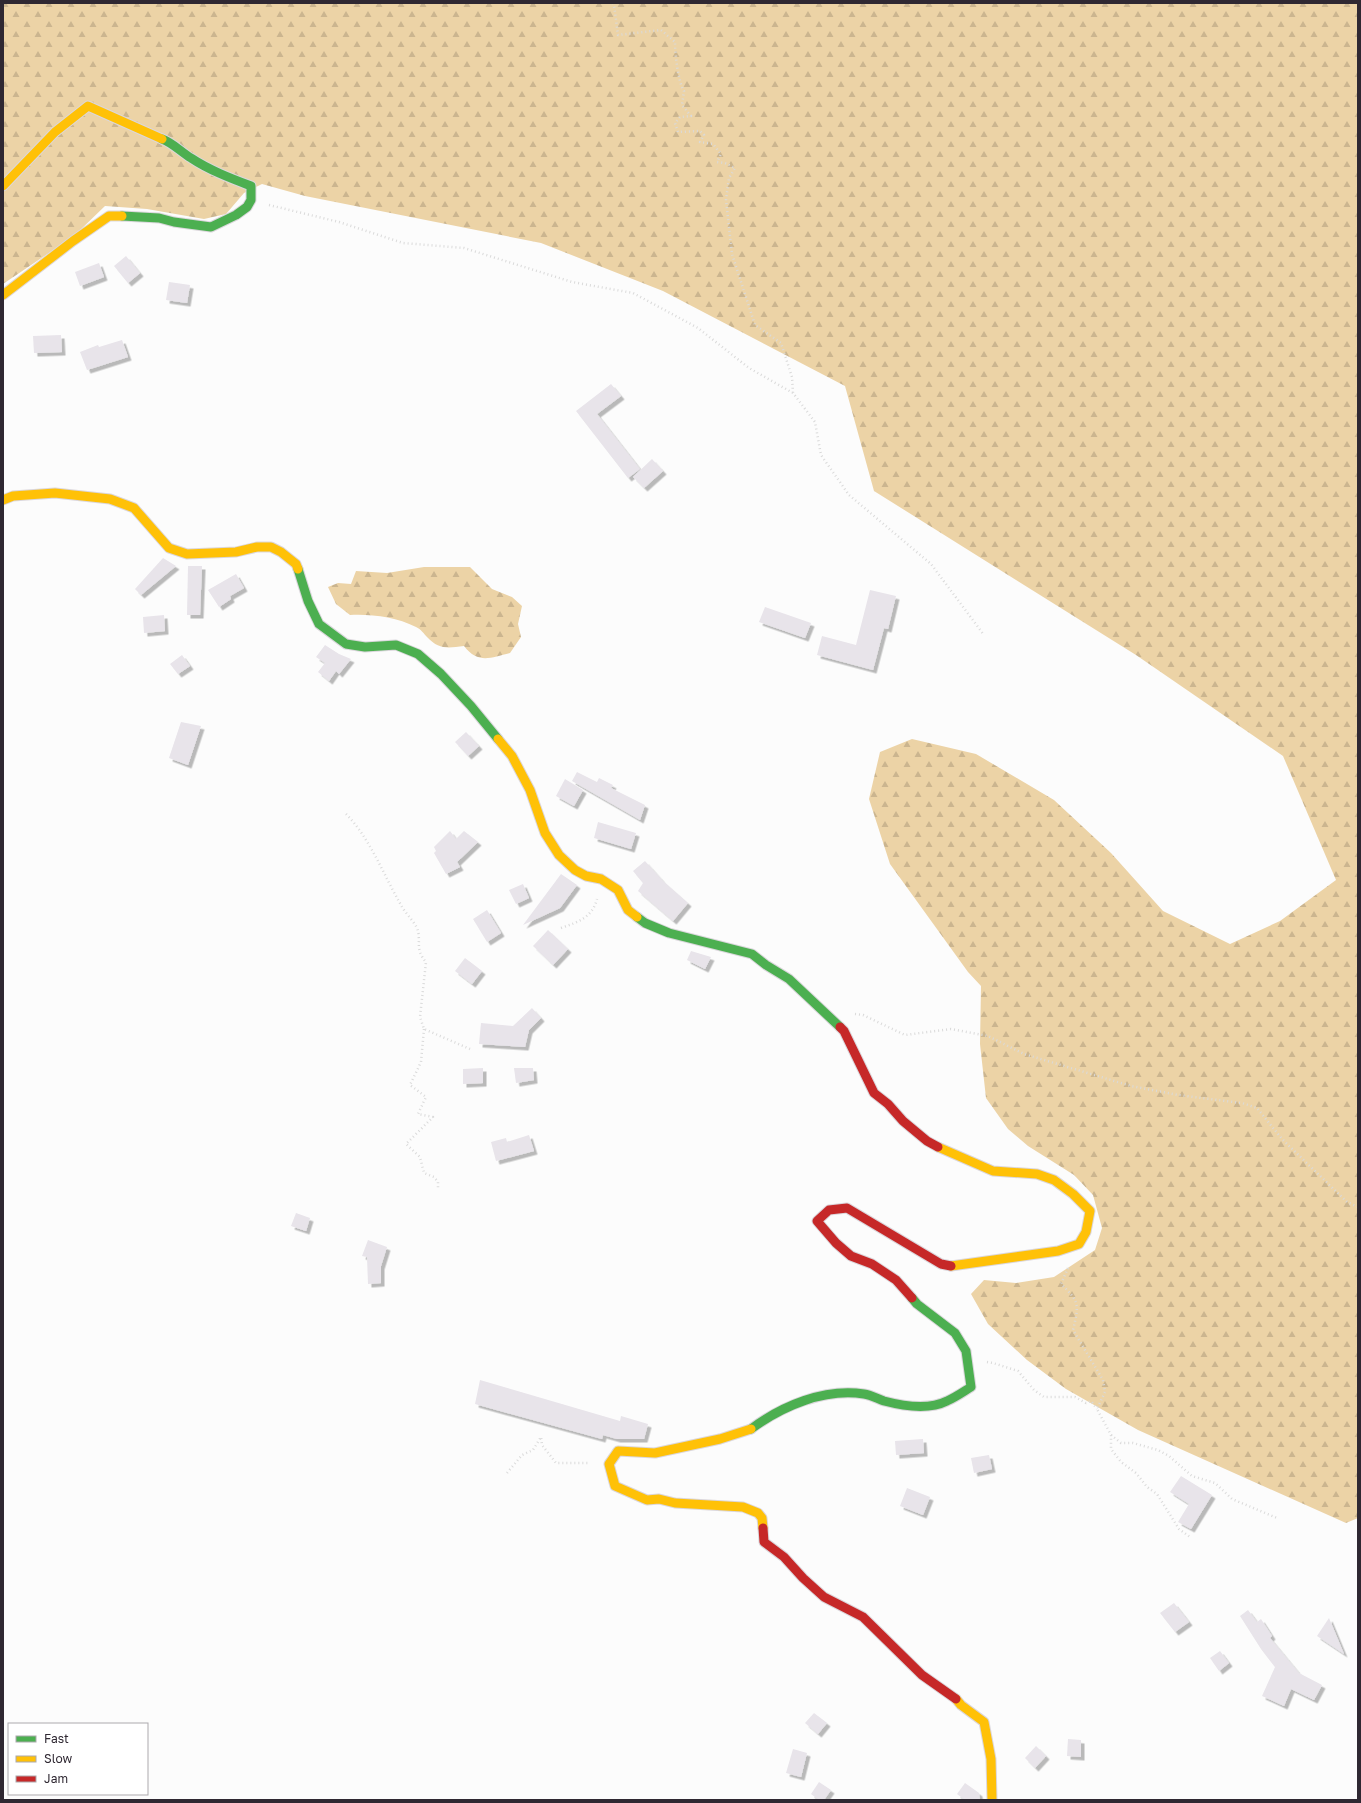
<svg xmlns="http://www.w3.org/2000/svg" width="1361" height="1803" viewBox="0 0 1361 1803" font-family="'Golos Text',sans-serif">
	<defs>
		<pattern id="forest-firs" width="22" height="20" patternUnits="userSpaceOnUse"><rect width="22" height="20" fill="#ecd3a6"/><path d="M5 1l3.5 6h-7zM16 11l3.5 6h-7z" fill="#cbb58f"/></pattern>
		<filter id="shadow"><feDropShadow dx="3.5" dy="3.5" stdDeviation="0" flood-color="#0004"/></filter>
	</defs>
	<rect width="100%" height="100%" fill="#fcfcfc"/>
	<g fill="url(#forest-firs)">
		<polygon points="3,3 1358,3 1358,1518 1346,1523 1138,1430 1066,1389 1027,1360 988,1324 971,1294 984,1280 1016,1283 1054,1277 1095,1250 1102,1228 1093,1195 1074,1175 1028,1146 1008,1129 986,1098 980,1044 981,986 968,972 890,864 869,799 880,752 912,739 976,754 1054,800 1111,853 1163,911 1230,944 1280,921 1336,880 1283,756 1136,655 874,491 845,386 663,291 541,243 305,196 262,184 244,193 226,214 204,219 147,209 105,206 74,236 3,284"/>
		<path d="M 424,567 L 470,567 L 492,589 L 512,597 L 522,606 L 518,624 L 521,637 L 510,653 C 490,658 478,664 464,646 C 448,648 439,650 427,637 C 424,634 421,629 416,627 C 396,617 372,614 350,615 L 336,604 L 328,587 L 338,583 L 351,584 L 356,571 L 387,573 Z"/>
	</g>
	<g fill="#e8e4ea" filter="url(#shadow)">
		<polygon points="126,256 140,273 128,283 114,266"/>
		<polygon points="99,263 104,277 80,286 75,272"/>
		<polygon points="169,282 190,285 187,303 166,300"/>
		<polygon points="61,335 62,352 34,353 33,336"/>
		<polygon points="122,340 128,357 87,370 80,352 98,345 99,347"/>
		<polygon points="611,384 621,396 597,414 640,469 628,478 576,411"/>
		<polygon points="652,459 663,471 644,488 633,477"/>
		<polygon points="163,558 176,566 141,595 135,589"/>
		<polygon points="188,566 202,566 200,615 187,615"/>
		<polygon points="236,574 244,588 230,596 231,599 219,607 208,590"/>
		<polygon points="870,590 896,596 888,629 884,628 873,670 817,655 822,636 856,645"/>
		<polygon points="765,607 811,623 805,638 759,622"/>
		<polygon points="164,615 165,631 144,633 143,617"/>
		<polygon points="325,645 339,654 351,659 339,674 336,671 329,681 318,672 325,663 316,657"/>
		<polygon points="182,655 190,666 178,674 170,664"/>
		<polygon points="181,722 201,726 188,765 169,758"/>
		<polygon points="466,732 479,746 468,756 455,742"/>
		<polygon points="577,772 597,782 599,778 613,785 611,788 645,805 640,820 572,781"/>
		<polygon points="565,779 583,790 574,806 556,796"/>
		<polygon points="598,822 636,833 631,849 594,838"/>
		<polygon points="450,831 456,839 464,831 478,842 457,862 460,867 446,874 434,853 436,851 434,847"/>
		<polygon points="645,861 663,881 688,903 673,921 638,891 643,883 633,871"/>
		<polygon points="561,874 577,885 560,908 523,925"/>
		<polygon points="523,884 529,898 516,904 509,890"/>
		<polygon points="487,910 501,933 487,942 473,919"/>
		<polygon points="548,930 568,949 553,965 533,946"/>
		<polygon points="691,951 711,957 705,969 687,960"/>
		<polygon points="465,958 482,971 472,984 455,971"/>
		<polygon points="532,1008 541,1018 529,1030 525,1047 479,1044 481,1023 513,1026"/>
		<polygon points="483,1068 483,1083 463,1084 463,1069"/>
		<polygon points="514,1068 533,1068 534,1080 516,1083"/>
		<polygon points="529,1135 534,1151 496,1161 491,1142 506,1138 507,1142"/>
		<polygon points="296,1213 310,1218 306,1231 291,1226"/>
		<polygon points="368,1240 387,1247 381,1266 381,1283 368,1284 367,1257 362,1256"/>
		<polygon points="480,1380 620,1421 621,1416 648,1424 644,1439 617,1439 603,1435 602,1439 475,1404"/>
		<polygon points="923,1439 924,1453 896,1455 895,1441"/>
		<polygon points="989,1455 992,1469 974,1473 971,1458"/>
		<polygon points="1181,1476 1212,1495 1191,1529 1178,1522 1189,1504 1170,1492"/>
		<polygon points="907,1488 930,1497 923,1515 900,1506"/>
		<polygon points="1174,1603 1189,1622 1175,1632 1160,1613"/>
		<polygon points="1248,1610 1257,1622 1261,1619 1272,1636 1270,1638 1299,1673 1322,1685 1314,1700 1291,1689 1284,1706 1262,1696 1275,1667 1261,1649 1240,1616"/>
		<polygon points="1329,1618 1344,1654 1317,1636"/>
		<polygon points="1220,1651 1229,1663 1219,1671 1210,1658"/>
		<polygon points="814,1713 827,1723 818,1734 805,1723"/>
		<polygon points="1068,1739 1081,1740 1081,1757 1067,1756"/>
		<polygon points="1036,1746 1046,1756 1035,1768 1025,1758"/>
		<polygon points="793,1749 807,1753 801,1777 786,1773"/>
		<polygon points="819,1782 831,1790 824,1800 819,1800 811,1794"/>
		<polygon points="965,1783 979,1793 980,1800 965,1800 957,1794"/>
	</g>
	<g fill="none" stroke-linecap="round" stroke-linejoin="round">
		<g stroke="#dbd7dc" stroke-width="11">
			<g id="fast">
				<path d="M 122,216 L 159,218 L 174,222 L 211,227 L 236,215 L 247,207 L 251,200 L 251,186 C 230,178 209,170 191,158 C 181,152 173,143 162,139"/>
				<polyline points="298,569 308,601 319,624 346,644 365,647 396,645 418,654 441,674 471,706 498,739"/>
				<polyline points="637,917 645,923 669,933 752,954 766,965 789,979 840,1027"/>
				<path d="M 751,1429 C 782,1406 824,1388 864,1394 C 871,1395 878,1399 884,1401 C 903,1406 929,1410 947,1401 C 956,1397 963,1392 971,1387 L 966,1351 L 955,1333 L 917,1304 L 912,1298"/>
			</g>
		</g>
		<g stroke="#dbd7dc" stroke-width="11">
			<g id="slow">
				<polyline points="3,186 55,132 88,106 162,139"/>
				<polyline points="3,295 73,241 109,216 122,216"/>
				<polyline points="3,500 13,496 55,493 110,499 134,508 169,548 187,554 236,552 257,547 271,547 281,552 296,564 298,569"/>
				<polyline points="498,739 512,756 530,790 545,833 559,855 575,870 586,876 601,879 618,890 628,910 637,917"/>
				<polyline points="938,1147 993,1171 1037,1174 1054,1180 1073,1194 1090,1211 1086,1232 1079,1244 1058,1251 951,1266"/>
				<polyline points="751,1429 720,1439 655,1453 618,1451 609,1464 615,1486 647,1500 659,1499 675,1503 743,1507 758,1513 762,1518 763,1528"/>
				<polyline points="956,1699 961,1705 984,1722 991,1759 992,1800"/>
			</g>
		</g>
		<g stroke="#dbd7dc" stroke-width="11">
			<g id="jam">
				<polyline points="840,1027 844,1031 874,1093 888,1104 903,1121 927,1141 938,1147"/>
				<polyline points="912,1298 896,1280 872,1264 851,1256 836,1243 817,1221 829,1210 847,1208 941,1264 951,1266"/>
				<polyline points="763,1528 764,1542 784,1557 803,1578 824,1597 863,1617 922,1675 956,1699"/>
			</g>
		</g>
		<g stroke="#dadada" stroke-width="2.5" stroke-dasharray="1 3" stroke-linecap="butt">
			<path d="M 613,3 L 614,5 L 618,35 L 661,30 L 675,42 C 675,53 678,82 684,91 L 682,105 L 691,116 L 680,117 L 675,123 L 678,132 L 700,131 L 704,135 L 700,142 L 713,144 L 721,154 L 717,162 L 725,163 L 735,168 L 729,178 L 726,200 L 732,254 L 755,325 L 781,343 L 792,377 L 793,393"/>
			<polyline points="269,205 339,222 403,243 464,248 572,282 633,293 698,328 749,368 793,393 815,422 821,455 849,495 931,564 984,635"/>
			<path d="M 346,814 C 370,838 384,876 401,905 C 405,913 413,920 417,928 C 422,942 414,948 426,962 L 420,1017 L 424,1029 L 470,1049"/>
			<path d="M 561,928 C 578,922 592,918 597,899"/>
			<polyline points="855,1014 863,1015 905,1035 951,1029 988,1036 1024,1054 1131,1086 1178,1095 1242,1103 1257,1108 1282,1139 1347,1202 1358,1207"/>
			<polyline points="424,1029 421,1062 410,1085 426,1097 418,1114 433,1117 406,1144 420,1157 424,1173 434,1177 438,1182 438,1188"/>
			<path d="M 1068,1268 L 1061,1284 C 1080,1302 1079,1305 1073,1330 L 1103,1380 L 1105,1392 L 1097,1409 L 1111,1435 L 1111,1449 L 1121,1462 L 1136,1473 L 1147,1487 L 1157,1494 L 1179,1529 L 1190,1537"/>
			<polyline points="987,1362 993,1363 1018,1371 1034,1390 1044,1397 1075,1397 1086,1403 1091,1401 1097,1409"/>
			<polyline points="1111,1435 1121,1443 1133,1443 1158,1450 1169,1456 1192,1476 1215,1483 1232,1499 1277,1518"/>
			<polyline points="507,1473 522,1455 533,1450 541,1437 542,1445 556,1463 590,1463"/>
		</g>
		<use href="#fast" stroke="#4caf50" stroke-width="9"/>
		<use href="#slow" stroke="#ffc107" stroke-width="9"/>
		<use href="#jam" stroke="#c62828" stroke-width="9"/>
	</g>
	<rect width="1361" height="1803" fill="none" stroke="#2f2832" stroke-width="8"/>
	<rect x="8" y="1723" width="140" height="72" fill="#ffffff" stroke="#aca9ad"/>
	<rect x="16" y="1736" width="20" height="6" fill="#4caf50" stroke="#aca9ad"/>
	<text x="44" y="1743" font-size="12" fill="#2f2832">Fast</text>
	<rect x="16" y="1756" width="20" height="6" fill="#ffc107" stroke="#aca9ad"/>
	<text x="44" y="1763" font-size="12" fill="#2f2832">Slow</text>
	<rect x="16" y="1776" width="20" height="6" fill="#c62828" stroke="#aca9ad"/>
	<text x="44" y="1783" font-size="12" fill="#2f2832">Jam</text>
</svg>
